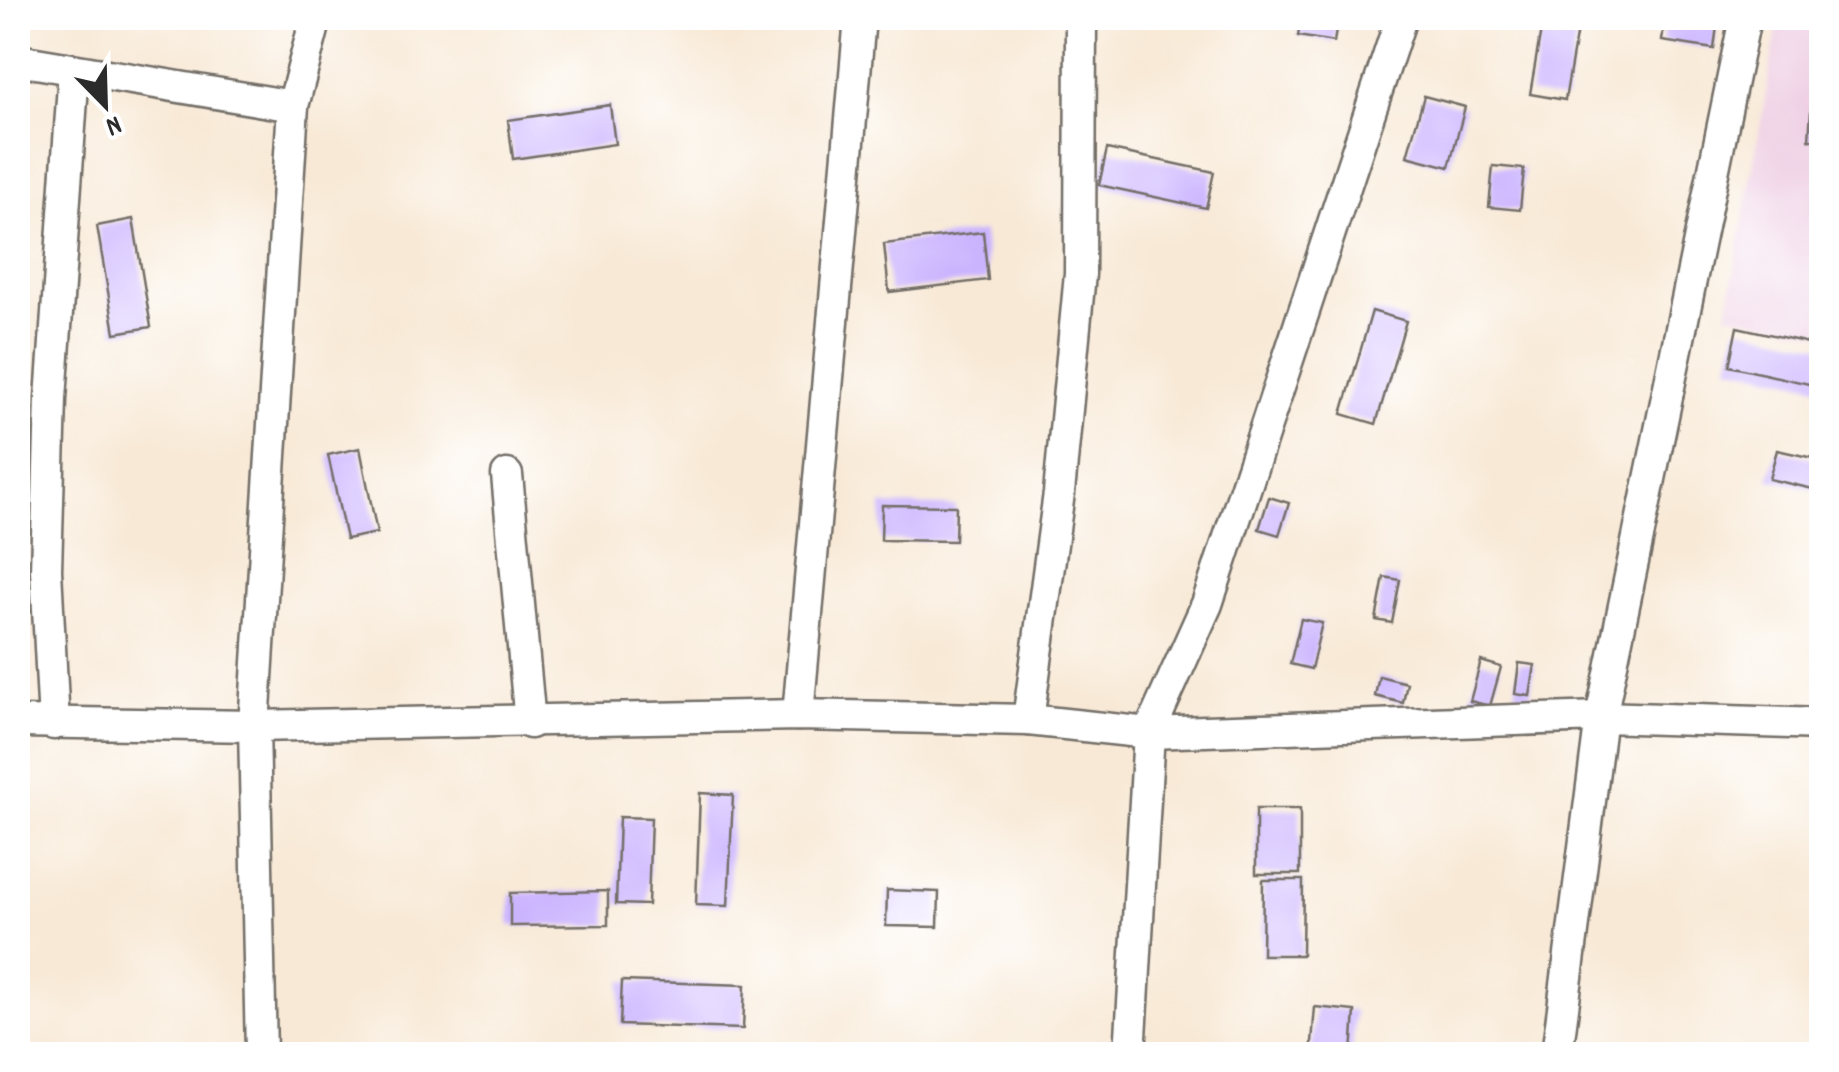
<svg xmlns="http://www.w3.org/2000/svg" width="1839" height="1072" viewBox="0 0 1839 1072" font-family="Dekko,sans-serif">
	<rect width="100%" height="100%" fill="#fff"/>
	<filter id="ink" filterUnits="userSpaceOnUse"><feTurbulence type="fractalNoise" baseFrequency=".01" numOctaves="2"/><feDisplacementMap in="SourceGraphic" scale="20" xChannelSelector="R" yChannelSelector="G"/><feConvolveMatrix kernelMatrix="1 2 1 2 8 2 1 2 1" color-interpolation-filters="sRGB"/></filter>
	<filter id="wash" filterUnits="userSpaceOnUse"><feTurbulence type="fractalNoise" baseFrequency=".0048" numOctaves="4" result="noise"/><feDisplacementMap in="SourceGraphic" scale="40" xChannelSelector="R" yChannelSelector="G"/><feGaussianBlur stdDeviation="2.25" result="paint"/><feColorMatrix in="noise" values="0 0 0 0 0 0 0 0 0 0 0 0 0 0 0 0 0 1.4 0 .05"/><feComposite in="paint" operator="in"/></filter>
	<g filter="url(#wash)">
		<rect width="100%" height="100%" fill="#f8e9d6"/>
		<polygon fill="#efd0e5" points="1779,18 1821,18 1821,334 1727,314"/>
		<g id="blocks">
			<g fill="#cbb4fe">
				<polygon points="1543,18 1579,18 1565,100 1530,94"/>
				<polygon points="1665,18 1718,18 1714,49 1662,41"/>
				<polygon points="1301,19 1337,25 1334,42 1298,36"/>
				<polygon points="1424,96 1465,107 1449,167 1407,156"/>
				<polygon points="1812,97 1822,98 1822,140 1809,139"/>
				<polygon points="610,105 615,144 513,159 508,120"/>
				<polygon points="1107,149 1214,172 1206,208 1099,185"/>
				<polygon points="1493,166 1524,169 1520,210 1489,207"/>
				<polygon points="133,219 151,327 115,333 97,226"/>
				<polygon points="983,232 988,280 889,292 884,244"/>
				<polygon points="1372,311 1406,321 1376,424 1342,414"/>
				<polygon points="1737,327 1822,346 1822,387 1729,366"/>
				<polygon points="360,448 377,533 346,539 328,455"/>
				<polygon points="1777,450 1822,460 1822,491 1769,479"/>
				<polygon points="1269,497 1289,503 1279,535 1259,529"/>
				<polygon points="882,505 956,506 955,541 881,540"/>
				<polygon points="1384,577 1400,580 1392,623 1376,620"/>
				<polygon points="1301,619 1322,623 1311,669 1290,664"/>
				<polygon points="1481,661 1501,667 1490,706 1470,701"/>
				<polygon points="1519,663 1535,665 1530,696 1515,694"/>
				<polygon points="1379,676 1407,683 1403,703 1375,696"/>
				<polygon points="700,793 733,795 728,906 696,905"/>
				<rect x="1256" y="809" width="44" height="65"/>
				<polygon points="619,817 651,818 648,905 616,904"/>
				<polygon points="1263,880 1303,880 1302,955 1262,955"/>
				<polygon points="887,890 939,892 938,927 886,926"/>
				<polygon points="608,891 608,925 510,926 510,893"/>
				<polygon points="622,981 745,985 743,1029 620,1025"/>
				<polygon points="1315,1007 1355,1011 1352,1054 1311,1054"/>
			</g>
		</g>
	</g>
	<g filter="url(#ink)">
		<use href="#blocks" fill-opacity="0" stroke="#736e67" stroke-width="2.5"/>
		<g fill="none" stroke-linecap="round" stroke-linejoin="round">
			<g stroke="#736e67" stroke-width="35">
				<g id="street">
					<polyline points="18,60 293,106"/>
					<polyline points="507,475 530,723"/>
					<polyline points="798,715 860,18"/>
					<polyline points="1028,720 1059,493 1080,274 1081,18"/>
					<polyline points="18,722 254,726 798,715 1028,720 1149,733 1601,717 1822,724"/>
					<polyline points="54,724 46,570 51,399 74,70"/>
					<polyline points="261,1054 254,726 293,106 316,18"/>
					<polyline points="1130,1054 1149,733 1207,604 1401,18"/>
					<polyline points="1557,1054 1601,717 1745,18"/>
				</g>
			</g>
			<use href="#street" stroke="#fff" stroke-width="30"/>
		</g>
	</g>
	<rect width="1839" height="1072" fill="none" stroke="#fff" stroke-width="60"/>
	<g transform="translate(105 105) rotate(157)" stroke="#ffffff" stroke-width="8" paint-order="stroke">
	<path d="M0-8L18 38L0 25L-18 38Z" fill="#2b2b2b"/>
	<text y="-15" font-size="28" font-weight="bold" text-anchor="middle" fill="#2b2b2b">N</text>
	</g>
</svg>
